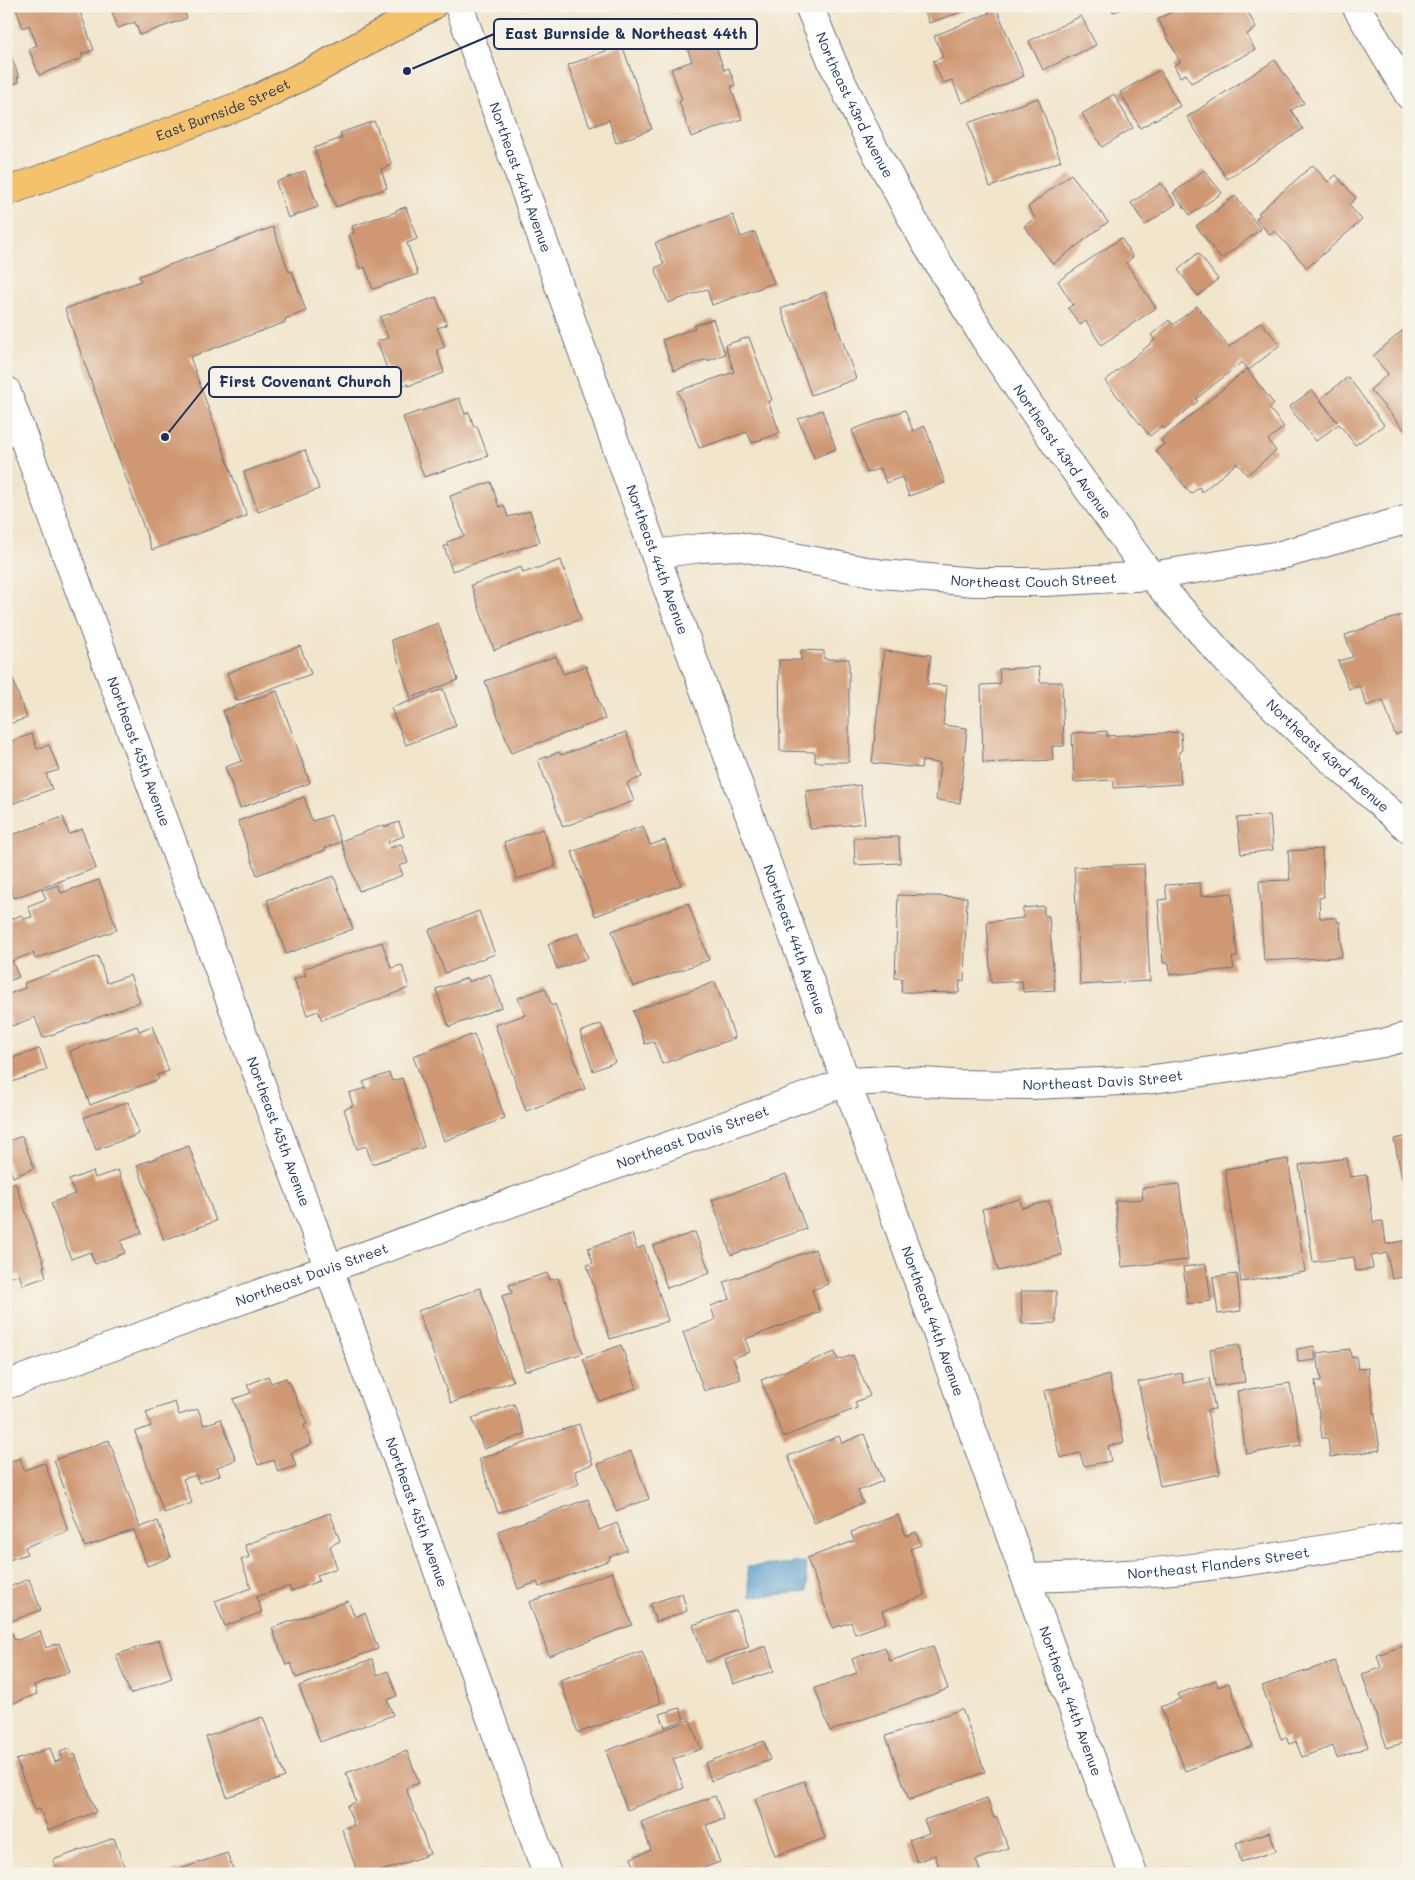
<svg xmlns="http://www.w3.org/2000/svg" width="1415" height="1880" viewBox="0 0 1415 1880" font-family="Mali,sans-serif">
	<rect width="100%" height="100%" fill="#f7f3e8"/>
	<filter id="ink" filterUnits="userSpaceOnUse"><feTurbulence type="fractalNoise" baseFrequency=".02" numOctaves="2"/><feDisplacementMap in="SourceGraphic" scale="10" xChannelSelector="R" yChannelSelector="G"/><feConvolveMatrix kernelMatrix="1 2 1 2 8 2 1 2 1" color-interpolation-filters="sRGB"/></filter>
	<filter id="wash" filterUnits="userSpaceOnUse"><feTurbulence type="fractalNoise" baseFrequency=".0096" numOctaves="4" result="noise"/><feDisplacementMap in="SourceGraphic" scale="20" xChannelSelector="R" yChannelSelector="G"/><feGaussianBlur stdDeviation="1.12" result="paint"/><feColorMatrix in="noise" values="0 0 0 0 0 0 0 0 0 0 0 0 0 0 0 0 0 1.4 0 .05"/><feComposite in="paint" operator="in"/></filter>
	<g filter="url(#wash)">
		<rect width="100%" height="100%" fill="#f1e5cb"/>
		<polygon fill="#5ca0d0" stroke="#3c6897" points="805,1562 808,1592 750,1597 747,1567"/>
		<g id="blocks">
			<g fill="#cf9873">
				<polygon points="15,6 78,6 94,50 81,54 83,58 39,75 29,49 37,45 29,25 23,28"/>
				<polygon points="110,6 182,6 187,18 140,35 135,22 118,28"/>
				<polygon points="923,6 976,6 976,7 929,23"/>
				<polygon points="1111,6 1130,6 1130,7 1113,12"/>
				<polygon points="1183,6 1245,6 1256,28 1247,34 1255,50 1191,83 1186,74 1180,77 1174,65 1180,62 1158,19"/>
				<polygon points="996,7 1024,76 962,103 952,80 943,83 933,61 943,57 934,36 989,13 988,11"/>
				<polygon points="1081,16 1096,45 1043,70 1029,41"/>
				<polygon points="707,21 724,70 729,68 735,85 731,87 742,119 691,137 679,101 682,100 671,69 692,61 680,30"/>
				<polygon points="6,43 19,77 17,78 19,82 6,87"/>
				<polygon points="622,45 652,129 616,143 609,120 590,127 568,65"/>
				<polygon points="1275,60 1304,103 1291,110 1303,129 1227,179 1187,117"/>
				<polygon points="1160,70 1180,106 1140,128 1120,92"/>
				<polygon points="1114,94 1133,128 1102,147 1082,114"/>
				<polygon points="1038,98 1061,161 990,187 968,123"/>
				<polygon points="374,121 392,165 381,169 387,188 336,207 314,148 342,138 340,133"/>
				<polygon points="1313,165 1328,182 1336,175 1356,198 1349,205 1362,220 1307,268 1275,231 1270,235 1256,219 1260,215 1258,213"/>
				<polygon points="1204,170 1222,193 1190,215 1173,193"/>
				<polygon points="305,171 318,207 288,218 276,182"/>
				<polygon points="1071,174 1108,222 1053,264 1024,226 1035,218 1028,207"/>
				<polygon points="1161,183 1176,204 1145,225 1131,203"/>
				<polygon points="1235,196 1261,229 1221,259 1196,226"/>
				<polygon points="406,207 417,239 407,243 418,274 373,289 365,267 360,269 349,234 354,233 352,226 396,212 396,210"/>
				<polygon points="733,215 741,237 755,232 774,283 712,305 707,289 668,303 655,268 664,264 655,243"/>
				<polygon points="273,227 289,272 292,271 306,311 285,319 286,322 190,357 247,516 152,550 65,309 141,281 139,276"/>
				<polygon points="1121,238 1133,257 1126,263 1156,308 1101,345 1086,321 1080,325 1068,308 1073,305 1058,281"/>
				<polygon points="1198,253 1218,279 1198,296 1178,270"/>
				<polygon points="825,292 856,379 811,395 781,309"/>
				<polygon points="436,297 447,325 437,328 445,347 437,350 444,373 408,386 408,384 396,387 390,368 387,369 377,341 388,338 380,317"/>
				<polygon points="1197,306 1229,347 1261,322 1280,345 1249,370 1242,362 1196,399 1198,401 1164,429 1162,426 1150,436 1105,381 1155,340 1151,335 1169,320 1173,325"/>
				<polygon points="713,319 725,354 708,361 708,359 674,371 662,340 695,328 694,326"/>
				<polygon points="1409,325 1409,435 1370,390 1388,374 1373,356"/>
				<polygon points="749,337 772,400 768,401 780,433 752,443 747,432 699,448 678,391 734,372 725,345"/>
				<polygon points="1247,369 1274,404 1269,408 1284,427 1268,440 1276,451 1247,475 1237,463 1202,492 1199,487 1191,494 1156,451 1164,444 1161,440"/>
				<polygon points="1348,377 1384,425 1355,445 1339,424 1316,441 1289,407 1312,390 1337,422 1320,399"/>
				<polygon points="459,398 465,414 469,412 474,427 477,426 488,456 424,477 403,417"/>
				<polygon points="822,410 836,449 814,458 798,419"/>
				<polygon points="905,410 913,431 925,426 945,483 909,496 902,477 886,483 881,468 867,473 852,430"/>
				<polygon points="305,450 319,489 258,512 244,472"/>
				<polygon points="491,482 499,507 504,505 508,517 530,511 540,542 452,571 444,546 448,546 447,542 464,536 450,496"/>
				<polygon points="561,560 581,619 494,650 471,585 521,567 523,573"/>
				<polygon points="1402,615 1409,633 1409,730 1395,735 1383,700 1367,706 1360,686 1349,689 1338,661 1353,657 1345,635"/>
				<polygon points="438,623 458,680 411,698 391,640"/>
				<polygon points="300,646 311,674 237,701 227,673"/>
				<polygon points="801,650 824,651 824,659 849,659 849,762 815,762 815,752 780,751 779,660 801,660"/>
				<polygon points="884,651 931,655 927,684 947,686 943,725 967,728 960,803 936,800 940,763 922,761 921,768 872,763"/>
				<polygon points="556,656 563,674 586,666 605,719 511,753 485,681"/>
				<polygon points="6,662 27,718 6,725"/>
				<polygon points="1039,667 1040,682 1062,682 1064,746 1052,746 1053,760 983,763 981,685 1000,684 999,669"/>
				<polygon points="443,689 456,726 406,745 391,708"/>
				<polygon points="277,691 310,783 240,808 225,767 242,761 223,711"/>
				<polygon points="1107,731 1107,736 1181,732 1182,750 1179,752 1181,784 1114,788 1114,780 1074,782 1072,733"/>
				<polygon points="626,732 642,777 627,783 634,801 563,827 538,760 559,752 561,755"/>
				<polygon points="32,734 37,749 49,745 59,770 46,774 52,789 6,806 6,743"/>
				<polygon points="860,785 865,823 810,829 806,791"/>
				<polygon points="304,797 312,821 331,815 341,842 325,848 326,850 257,875 238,821"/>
				<polygon points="1270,815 1273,850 1241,854 1237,818"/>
				<polygon points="63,817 69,834 82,829 96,868 14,898 6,876 6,837"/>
				<polygon points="399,822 404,836 388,842 390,848 401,844 408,863 399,866 403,875 359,891 341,841 383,825 384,827"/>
				<polygon points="643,826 650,845 665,840 681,885 595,916 572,852"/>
				<polygon points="543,829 556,866 517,879 504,842"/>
				<polygon points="899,837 900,863 855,865 854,838"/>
				<polygon points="1322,849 1324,897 1319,898 1320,918 1337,918 1337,922 1340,922 1342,957 1264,961 1259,881 1290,880 1288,851"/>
				<polygon points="1144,864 1150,981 1080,985 1074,867"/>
				<polygon points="334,876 353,929 286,954 267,900"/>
				<polygon points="99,880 117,930 35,959 33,953 12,961 19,977 6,982 6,921 22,915 24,919 32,917 28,906 46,899 42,890 58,885 61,893"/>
				<polygon points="1200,883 1201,896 1232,893 1237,957 1232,957 1234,969 1170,975 1169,963 1163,963 1158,900 1167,899 1165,885"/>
				<polygon points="898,895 967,897 964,981 960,981 959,993 901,992 902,978 895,978"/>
				<polygon points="688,903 709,960 633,987 612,931"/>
				<polygon points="1044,906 1044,915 1049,916 1055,990 1023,992 1022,981 991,983 987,922 1023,918 1023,908"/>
				<polygon points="479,911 495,954 445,973 429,930"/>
				<polygon points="578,933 588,958 557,969 548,944"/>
				<polygon points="382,942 391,968 402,965 409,988 322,1020 318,1011 307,1015 294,979 306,975 303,969"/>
				<polygon points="98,956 107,983 130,975 140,1002 43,1038 35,1017 12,1026 6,1011 6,995 25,988 24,983"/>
				<polygon points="490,974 502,1007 449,1027 436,989 467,978 468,982"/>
				<polygon points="715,982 735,1038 662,1064 654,1042 645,1044 633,1011"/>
				<polygon points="545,988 552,1006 555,1004 585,1089 526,1111 495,1025 525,1015 518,998"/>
				<polygon points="601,1024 615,1062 593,1071 580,1032"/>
				<polygon points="137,1026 139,1031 152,1026 169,1071 157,1075 159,1079 90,1105 70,1051"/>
				<polygon points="474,1034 505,1118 444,1141 413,1056"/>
				<polygon points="40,1049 47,1070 6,1084 6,1060"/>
				<polygon points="389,1073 392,1081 402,1078 424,1147 372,1164 366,1146 357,1149 344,1109 353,1106 349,1093 366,1088 363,1082"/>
				<polygon points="128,1102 139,1134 96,1150 84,1117"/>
				<polygon points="22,1136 34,1168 13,1177 6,1158 6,1142"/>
				<polygon points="1409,1136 1409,1207 1408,1207 1394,1139"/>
				<polygon points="189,1146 216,1221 164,1240 137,1165"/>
				<polygon points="1347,1158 1350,1177 1367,1175 1373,1222 1383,1221 1386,1244 1409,1240 1409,1276 1392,1279 1387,1253 1371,1256 1373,1269 1356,1271 1354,1257 1313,1262 1299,1165"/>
				<polygon points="1288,1159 1305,1272 1241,1282 1225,1169"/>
				<polygon points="118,1170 142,1233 121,1241 125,1253 95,1264 90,1252 71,1259 51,1203 75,1194 69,1180 93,1171 95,1178"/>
				<polygon points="786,1174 806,1229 731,1255 712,1200"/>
				<polygon points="15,1182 45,1266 43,1266 46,1277 23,1285 19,1274 6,1279 6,1186"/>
				<polygon points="1179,1184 1188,1260 1122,1267 1115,1201 1143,1199 1142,1188"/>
				<polygon points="1020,1199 1022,1208 1049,1201 1062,1255 998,1271 982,1209"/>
				<polygon points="695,1232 710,1273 667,1288 653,1246"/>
				<polygon points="632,1234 637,1249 644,1246 668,1321 610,1339 587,1265 593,1263 588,1248"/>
				<polygon points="815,1249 828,1284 812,1290 820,1312 745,1339 750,1352 733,1358 741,1379 704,1391 683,1332 715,1320 711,1306 730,1299 724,1282"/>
				<polygon points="1206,1264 1211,1301 1188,1304 1183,1267"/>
				<polygon points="547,1273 550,1280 558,1278 583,1353 525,1371 502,1296 512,1293 509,1285"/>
				<polygon points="1237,1274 1241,1311 1218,1314 1213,1277"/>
				<polygon points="480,1288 513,1381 451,1403 418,1311"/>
				<polygon points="1021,1291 1056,1291 1056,1323 1022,1324"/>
				<polygon points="1239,1344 1245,1382 1215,1386 1210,1349"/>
				<polygon points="621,1345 637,1388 599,1401 583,1359"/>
				<polygon points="1314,1346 1316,1360 1298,1362 1297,1349"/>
				<polygon points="1350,1349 1351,1357 1356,1356 1358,1369 1368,1368 1380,1450 1330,1457 1328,1438 1322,1438 1315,1381 1321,1381 1317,1353"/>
				<polygon points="835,1352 838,1360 853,1355 870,1396 855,1402 857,1408 783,1437 761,1380"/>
				<polygon points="1182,1373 1183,1383 1209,1378 1215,1409 1207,1410 1220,1474 1160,1486 1138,1382"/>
				<polygon points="1109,1375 1124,1442 1108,1446 1111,1461 1084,1466 1080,1453 1060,1458 1044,1391"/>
				<polygon points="268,1376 271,1383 286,1378 288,1382 289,1381 307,1424 304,1425 312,1444 291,1453 296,1466 278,1472 274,1460 258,1465 233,1399 251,1393 247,1385"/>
				<polygon points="1290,1383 1301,1445 1246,1454 1237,1391"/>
				<polygon points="175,1402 179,1415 198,1409 204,1425 221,1419 236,1460 217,1467 220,1475 199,1483 196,1475 183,1479 192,1503 164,1513 135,1432 151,1426 146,1412"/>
				<polygon points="514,1404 525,1434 484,1449 472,1418"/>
				<polygon points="579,1424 593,1464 575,1471 579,1484 498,1513 479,1459"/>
				<polygon points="864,1434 883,1481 858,1491 863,1503 814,1523 788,1456 839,1436 842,1443"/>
				<polygon points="109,1440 140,1527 158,1521 171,1557 147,1566 134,1530 85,1547 54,1460"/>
				<polygon points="631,1451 649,1499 616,1511 598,1464"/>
				<polygon points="20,1458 24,1470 45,1463 68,1531 25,1547 27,1554 6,1561 6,1464"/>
				<polygon points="588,1499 599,1530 617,1523 627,1550 609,1557 610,1560 539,1587 537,1582 518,1589 498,1531"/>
				<polygon points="330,1513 340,1541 330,1546 337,1568 317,1575 319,1581 291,1591 289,1586 256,1597 262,1612 225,1626 215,1601 251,1588 241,1560 249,1557 245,1545"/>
				<polygon points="898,1515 906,1536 916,1532 921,1545 910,1549 925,1595 882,1611 886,1623 855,1634 851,1622 833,1628 807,1558 854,1541 851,1532"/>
				<polygon points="612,1572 632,1625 549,1656 529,1602"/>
				<polygon points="29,1579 41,1610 6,1623 6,1588"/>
				<polygon points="682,1593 687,1611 656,1622 650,1604"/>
				<polygon points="348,1601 355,1617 365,1613 378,1649 296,1678 291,1663 286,1665 272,1628"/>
				<polygon points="736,1610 749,1647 706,1662 693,1625"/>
				<polygon points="40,1631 46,1648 59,1643 70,1672 34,1685 37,1694 6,1706 6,1635 12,1633 14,1639 18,1640"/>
				<polygon points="159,1640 172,1678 130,1694 116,1655"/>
				<polygon points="1406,1645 1409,1654 1409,1741 1387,1748 1362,1674 1381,1668 1377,1655"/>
				<polygon points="766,1646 774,1671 733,1684 725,1660"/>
				<polygon points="933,1646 948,1689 830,1731 815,1688 857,1673 852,1659 885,1647 890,1661"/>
				<polygon points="642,1651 661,1703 578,1733 560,1680"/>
				<polygon points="372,1659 377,1675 388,1671 397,1696 387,1700 393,1715 320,1742 299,1686"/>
				<polygon points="1335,1661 1368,1747 1337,1758 1333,1746 1302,1757 1296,1742 1289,1744 1286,1737 1281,1739 1262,1686"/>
				<polygon points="1216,1680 1218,1687 1229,1683 1252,1746 1185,1771 1161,1707 1180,1699 1178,1694"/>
				<polygon points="680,1708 684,1720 665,1727 660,1714"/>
				<polygon points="962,1709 985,1772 909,1800 886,1736"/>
				<polygon points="263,1717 285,1777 227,1797 206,1737"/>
				<polygon points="690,1720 701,1749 673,1759 684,1788 627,1810 606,1751"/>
				<polygon points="764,1741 770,1760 711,1781 705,1763"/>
				<polygon points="50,1748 55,1762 63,1759 60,1752 70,1748 72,1756 75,1754 96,1812 48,1830 40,1809 35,1810 16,1760"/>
				<polygon points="407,1751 419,1783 406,1788 430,1854 374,1874 358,1874 342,1829 354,1825 347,1806 356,1802 346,1773"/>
				<polygon points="804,1781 825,1838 775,1856 755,1799"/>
				<polygon points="715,1796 724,1819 706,1825 720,1862 687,1874 637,1874 631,1858 651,1850 641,1822"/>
				<polygon points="987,1798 994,1818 997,1817 1008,1848 976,1860 981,1874 941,1874 935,1855 917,1862 909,1840 929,1833 924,1820"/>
				<polygon points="1270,1832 1276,1851 1241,1862 1236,1843"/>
				<polygon points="114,1838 127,1874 58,1874 53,1860"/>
				<polygon points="227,1853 235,1874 169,1874 169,1873"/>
			</g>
		</g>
	</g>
	<g filter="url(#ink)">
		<use href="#blocks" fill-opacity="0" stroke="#666f84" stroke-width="1"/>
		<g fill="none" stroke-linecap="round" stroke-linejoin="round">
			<g stroke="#666f84" stroke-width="30">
				<g id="minor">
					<path id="s1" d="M 459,6 L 655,554 L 1133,1874"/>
					<path id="s2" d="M 809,6 L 833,64 L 870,141 L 925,242 L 985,339 L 1057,446 L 1151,576 L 1227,661 L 1300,732 L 1409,829"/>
					<polyline points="1356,6 1409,95"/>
					<path id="s3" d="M 6,390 L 329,1269 L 547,1874"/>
					<path id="s4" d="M 655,554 L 701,548 L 737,546 L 882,574 L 975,582 L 1045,582 L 1151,576 L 1281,555 L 1409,519"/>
					<path id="s5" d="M 6,1385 L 846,1082 L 891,1080 L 953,1084 L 1032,1085 L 1146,1080 L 1254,1065 L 1383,1043 L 1409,1036"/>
					<path id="s6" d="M 1027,1578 C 1060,1577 1093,1576 1126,1574 C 1220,1568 1315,1551 1409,1535"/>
				</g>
			</g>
			<g stroke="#666f84" stroke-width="30">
				<g id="major">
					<path id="s7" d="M 6,192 L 250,102 L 313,71 L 432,6"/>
				</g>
			</g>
			<use href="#minor" stroke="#fff" stroke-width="28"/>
			<use href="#major" stroke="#f3c26a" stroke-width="28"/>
		</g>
	</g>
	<g text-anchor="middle" stroke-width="4.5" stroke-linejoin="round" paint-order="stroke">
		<g font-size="14" fill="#1b2f5e" stroke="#f7f3e8">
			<text dy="5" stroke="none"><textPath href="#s2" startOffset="109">Northeast 43rd Avenue</textPath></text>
			<text dy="5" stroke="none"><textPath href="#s7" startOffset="232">East Burnside Street</textPath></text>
			<text dy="5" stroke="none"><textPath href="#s1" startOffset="182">Northeast 44th Avenue</textPath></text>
			<text dy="5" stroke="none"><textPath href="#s2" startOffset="514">Northeast 43rd Avenue</textPath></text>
			<text dy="5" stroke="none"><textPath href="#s1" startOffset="588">Northeast 44th Avenue</textPath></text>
			<text dy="5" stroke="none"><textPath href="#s4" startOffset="382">Northeast Couch Street</textPath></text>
			<text dy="5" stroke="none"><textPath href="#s3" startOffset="385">Northeast 45th Avenue</textPath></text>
			<text dy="5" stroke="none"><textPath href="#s2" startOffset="919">Northeast 43rd Avenue</textPath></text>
			<text dy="5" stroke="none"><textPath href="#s1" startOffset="992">Northeast 44th Avenue</textPath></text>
			<text dy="5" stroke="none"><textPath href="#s5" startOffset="1150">Northeast Davis Street</textPath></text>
			<text dy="5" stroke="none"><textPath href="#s3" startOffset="790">Northeast 45th Avenue</textPath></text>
			<text dy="5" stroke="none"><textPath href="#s5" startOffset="730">Northeast Davis Street</textPath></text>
			<text dy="5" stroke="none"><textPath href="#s5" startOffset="325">Northeast Davis Street</textPath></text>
			<text dy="5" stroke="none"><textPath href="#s1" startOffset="1398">Northeast 44th Avenue</textPath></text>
			<text dy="5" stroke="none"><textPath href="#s3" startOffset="1195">Northeast 45th Avenue</textPath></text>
			<text dy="5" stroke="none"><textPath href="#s6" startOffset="192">Northeast Flanders Street</textPath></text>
			<text dy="5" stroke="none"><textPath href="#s1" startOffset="1802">Northeast 44th Avenue</textPath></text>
		</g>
	</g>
	<path fill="none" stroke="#1b2f5e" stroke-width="2" d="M407 71L494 34M165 437L209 382"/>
	<g fill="#1b2f5e" stroke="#f7f3e8" stroke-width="2">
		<circle cx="407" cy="71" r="5"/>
		<circle cx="165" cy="437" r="5"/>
	</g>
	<g fill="#f7f3e8" stroke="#1b2f5e" stroke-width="2">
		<rect x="494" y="19" width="263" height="30" rx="5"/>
		<rect x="209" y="367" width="192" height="30" rx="5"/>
	</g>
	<g font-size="15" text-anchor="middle" font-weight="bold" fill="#1b2f5e">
		<text x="626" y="39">East Burnside &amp; Northeast 44th</text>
		<text x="305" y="387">First Covenant Church</text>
	</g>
	<rect width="1415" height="1880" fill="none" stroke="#f7f3e8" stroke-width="25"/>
</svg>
